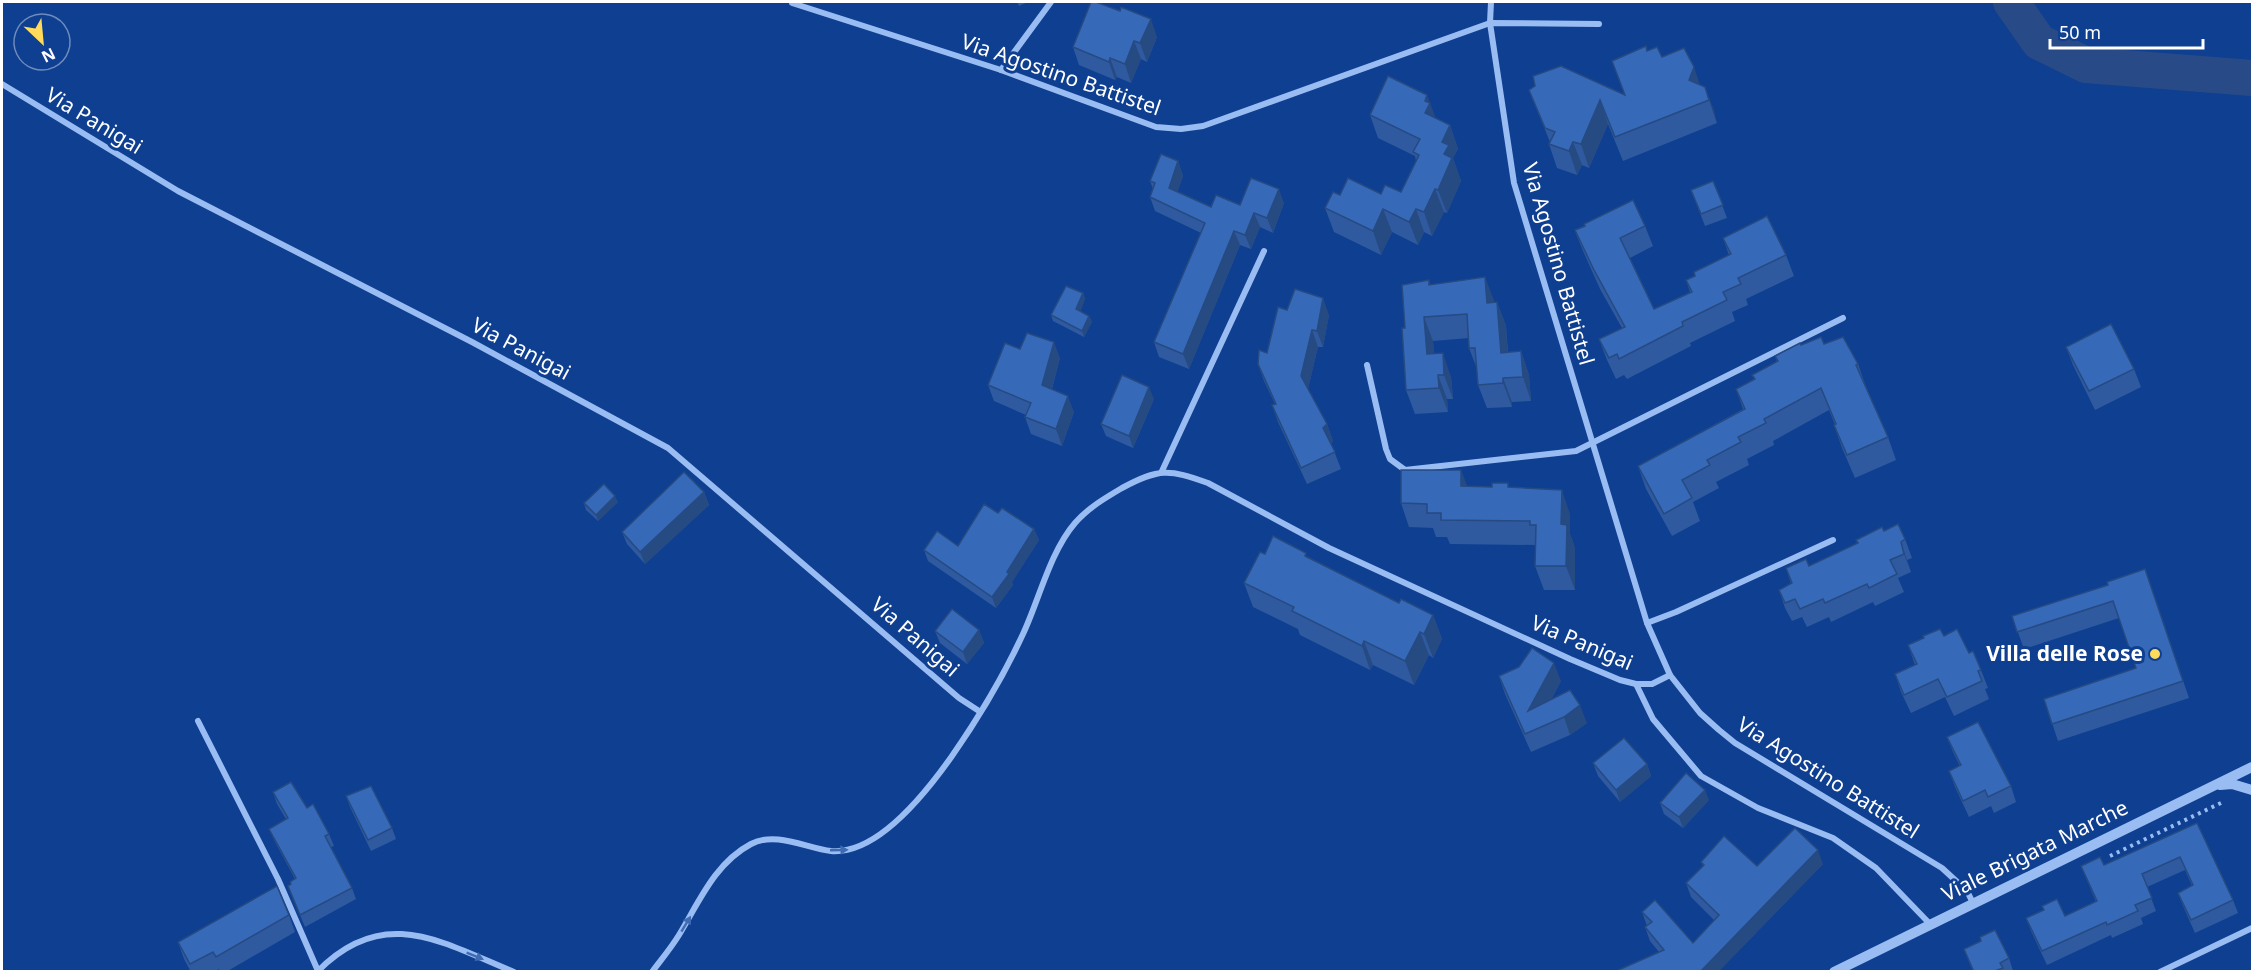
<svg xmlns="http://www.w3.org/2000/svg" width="2254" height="973" viewBox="0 0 2254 973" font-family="'Noto Sans',sans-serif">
	<rect width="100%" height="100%" fill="#0f3f90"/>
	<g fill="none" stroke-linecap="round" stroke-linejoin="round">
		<polyline stroke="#284b88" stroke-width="36" points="2011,2 2039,42 2086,65 2252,78"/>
		<polyline stroke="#99bcf3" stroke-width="4" stroke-dasharray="3 4.5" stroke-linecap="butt" points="2110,856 2225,801"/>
		<g stroke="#99bcf3" stroke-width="6">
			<polyline points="1491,2 1490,23 1514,183 1647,623 1670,675 1700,713 1719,730 1735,743 1942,868 1967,891 1973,903"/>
			<polyline points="792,3 1001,70 1156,127 1181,129 1203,126 1490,23 1599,24"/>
			<polyline points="1001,70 1051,2"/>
			<polyline points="2,84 178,191 472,342 668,448 959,698 979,711"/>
			<polyline points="1367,365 1386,449 1390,459 1405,470 1576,451 1843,318"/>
			<polyline points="1162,471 1264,251"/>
			<polyline points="1647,623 1676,612 1833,540"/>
			<polyline points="1636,684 1652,684 1670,675"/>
			<polyline points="198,721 278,879 318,971"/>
			<path d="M 317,972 C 383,904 441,942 514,972"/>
			<path d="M 652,972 C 661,960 671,948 679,935 C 699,902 715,863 751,844 C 776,831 806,848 831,851 C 878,855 928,790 952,756 C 977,720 1005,673 1023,634 C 1039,600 1050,552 1075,523 C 1088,508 1105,498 1122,488 C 1159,468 1169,469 1208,483 L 1329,548 L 1570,659 L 1620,680 L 1636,684 L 1653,719 L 1701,776 L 1758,808 L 1833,838 L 1876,868 L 1930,924"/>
			<polyline points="2160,972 2252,928"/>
		</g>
		<g stroke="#99bcf3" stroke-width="10">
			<polyline points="2220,785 2232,784 2252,790"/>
			<polyline points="1834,972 2252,767"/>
		</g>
	</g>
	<g fill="#2f5a9f">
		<polygon points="1017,2 1028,2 1019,6"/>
		<polygon points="1157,37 1147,62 1141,59 1131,83 1117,77 1115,80 1079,65 1073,47"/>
		<polygon points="1647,51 1662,57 1700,85 1705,87 1717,123 1623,161 1608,124 1589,168 1582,165 1577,175 1557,168 1549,144 1550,142 1529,90 1625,95 1612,61"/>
		<polygon points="1370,115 1450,125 1458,149 1453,158 1461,181 1447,213 1444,212 1432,236 1424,232 1418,245 1392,232 1381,255 1334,232 1325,208 1340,195 1401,192 1416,161 1415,156 1378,138"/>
		<polygon points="1178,161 1183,176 1177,192 1211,207 1284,203 1273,233 1260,227 1251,249 1240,245 1189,369 1159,357 1154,342 1201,233 1155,211 1150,197 1153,189 1150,181"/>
		<polygon points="1713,181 1727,218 1705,226 1691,190"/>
		<polygon points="1645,226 1653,246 1630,258 1654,309 1690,292 1686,280 1695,276 1729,255 1723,238 1786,255 1794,276 1746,299 1748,305 1732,312 1735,321 1690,343 1691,346 1627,379 1624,375 1616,379 1607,360 1599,339 1622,328 1600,289 1583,251 1575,231"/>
		<polygon points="1429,280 1430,284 1494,300 1494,302 1497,302 1506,326 1508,352 1521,351 1529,375 1531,401 1512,402 1512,407 1487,408 1478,385 1477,369 1469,348 1469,338 1433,341 1434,354 1451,377 1453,399 1447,399 1448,412 1415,414 1406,390 1405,328"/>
		<polygon points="1083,293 1085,299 1080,311 1089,316 1092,322 1084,337 1053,321 1051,315"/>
		<polygon points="1287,310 1329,315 1323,347 1318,347 1308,389 1327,424 1333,441 1331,443 1341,469 1307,484 1278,422 1272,405 1275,404 1264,381 1258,364 1267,353"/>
		<polygon points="1824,344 1858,364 1866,387 1888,437 1896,460 1855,478 1842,448 1834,425 1835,425 1829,410 1773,441 1774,445 1747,459 1749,465 1716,482 1719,488 1693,502 1700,521 1672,536 1646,489 1638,466 1743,409 1736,389 1754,379 1752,375 1777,362 1775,356 1801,345"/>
		<polygon points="2066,347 2134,369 2141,387 2095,410 2073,365"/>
		<polygon points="1020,349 1060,358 1052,389 1074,412 1062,446 1031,434 1025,417 1026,415 994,401 988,385"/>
		<polygon points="1154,399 1133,448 1106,436 1101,424"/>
		<polygon points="1461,470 1467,487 1510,487 1570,514 1570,534 1575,548 1575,590 1544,590 1535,566 1535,545 1450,544 1447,537 1436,537 1433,528 1409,527 1401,503"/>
		<polygon points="704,492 709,505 645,564 627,544 622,532"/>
		<polygon points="618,502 598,521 586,510 584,503"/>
		<polygon points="998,513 1034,529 1039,540 1012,582 1013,585 996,608 928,561 924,550 958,546"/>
		<polygon points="1884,531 1905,539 1912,558 1907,560 1911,572 1898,578 1904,592 1875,606 1873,602 1831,622 1829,617 1807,627 1802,617 1792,621 1785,608 1779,590 1791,584 1786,568 1809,566"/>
		<polygon points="1265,554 1308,557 1399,603 1433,615 1442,639 1433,658 1429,655 1414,685 1373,665 1370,670 1300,635 1298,629 1253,607 1244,583"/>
		<polygon points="2145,569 2189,698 2058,741 2044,699 2136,668 2119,618 2024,649 2012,616 2108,585"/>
		<polygon points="979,630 984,643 967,664 940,643 935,631"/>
		<polygon points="1944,636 1969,653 1981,670 1988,688 1985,689 1989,699 1954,716 1945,697 1911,713 1901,692 1895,674 1915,665 1908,645"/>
		<polygon points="1499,676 1561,681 1551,700 1587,723 1570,735 1531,752 1505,694"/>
		<polygon points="1947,737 2011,786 2016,802 1994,813 1991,806 1969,817 1955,787 1949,771 1960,766 1953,752"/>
		<polygon points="1593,763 1647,764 1651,776 1620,802 1598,776"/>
		<polygon points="273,792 307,808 329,834 334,846 331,847 352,888 356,899 305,927 288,886 291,885 295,879 274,840 269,829 286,819 277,804"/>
		<polygon points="346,796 392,828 396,839 371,851 350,807"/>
		<polygon points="1709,800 1683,828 1664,814 1660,803"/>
		<polygon points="2197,823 2233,900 2238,913 2195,933 2183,906 2178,893 2192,886 2185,870 2147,887 2156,911 2141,918 2143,924 2112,938 2111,935 2047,965 2031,931 2026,918 2065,916 2096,902 2081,866 2104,865"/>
		<polygon points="1701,862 1757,866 1823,864 1718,972 1614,972 1659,952 1650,941 1645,927 1647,926 1642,912 1693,943 1714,920 1691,897 1686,883 1703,866"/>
		<polygon points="289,915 295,932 226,972 220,972 219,969 214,972 191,972 184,959 178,942"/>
		<polygon points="1981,941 2009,958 2013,971 2011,972 1973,972 1964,949"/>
	</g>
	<g fill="#264a82">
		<polygon points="1151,19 1157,37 1147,62 1140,43"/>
		<polygon points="1134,41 1141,59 1131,83 1125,64"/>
		<polygon points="1110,58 1117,77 1115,80 1109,62"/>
		<polygon points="1694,67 1702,91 1689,80"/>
		<polygon points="1705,87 1714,110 1717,123 1709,100"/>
		<polygon points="1427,95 1439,126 1425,113 1425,101"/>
		<polygon points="1600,100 1608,124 1589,168 1581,144"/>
		<polygon points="1450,125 1458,149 1453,158 1461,181 1447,213 1438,190 1444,154 1442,142"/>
		<polygon points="1573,142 1582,165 1577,175 1569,151"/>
		<polygon points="1178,161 1183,176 1174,203 1169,188"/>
		<polygon points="1279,189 1284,203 1273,233 1267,218"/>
		<polygon points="1435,189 1444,212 1432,236 1424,212"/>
		<polygon points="1383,209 1392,232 1381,255 1373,231"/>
		<polygon points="1416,209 1424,232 1418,245 1409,222"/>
		<polygon points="1254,213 1260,227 1251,249 1245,235"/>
		<polygon points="1234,231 1240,245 1189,369 1183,354"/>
		<polygon points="1485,277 1494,300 1496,326 1487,303"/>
		<polygon points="1083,293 1085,299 1079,316 1076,309"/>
		<polygon points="1323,298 1329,315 1323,347 1317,331"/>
		<polygon points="1497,302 1506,326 1509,376 1501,353"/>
		<polygon points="1089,316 1092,322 1084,337 1082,331"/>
		<polygon points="1424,317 1433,341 1436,378 1427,354"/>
		<polygon points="1312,330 1318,347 1307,393 1301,376"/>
		<polygon points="1054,342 1060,358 1048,402 1042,385"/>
		<polygon points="1521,351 1529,375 1531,401 1523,377"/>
		<polygon points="1443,353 1451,377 1453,399 1444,375"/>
		<polygon points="1438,375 1447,399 1448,412 1439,388"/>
		<polygon points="1503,378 1512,402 1512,407 1503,383"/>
		<polygon points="1149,387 1154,399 1133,448 1129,436"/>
		<polygon points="1068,396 1074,412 1062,446 1056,429"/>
		<polygon points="1327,424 1333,441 1329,444 1323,428"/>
		<polygon points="1461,470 1470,494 1461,486"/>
		<polygon points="1562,490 1570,514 1570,534 1575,548 1575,590 1566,566 1561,524"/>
		<polygon points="704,492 709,505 645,564 640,552"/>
		<polygon points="615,496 618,502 598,521 596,515"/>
		<polygon points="1034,529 1039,540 1012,582 1013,585 996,608 992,597"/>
		<polygon points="1901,542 1911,572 1904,554"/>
		<polygon points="1433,615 1442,639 1433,658 1424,634"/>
		<polygon points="979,630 984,643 967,664 963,652"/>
		<polygon points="1420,632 1429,655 1414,685 1405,661"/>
		<polygon points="1364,641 1373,665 1370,670 1362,646"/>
		<polygon points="1554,663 1561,681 1535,729 1528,711"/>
		<polygon points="1580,705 1587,723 1570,735 1564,717"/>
		<polygon points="1647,764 1651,776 1620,802 1616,790"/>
		<polygon points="1705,790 1709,800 1683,828 1679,817"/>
		<polygon points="1818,850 1823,864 1718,972 1700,972"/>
	</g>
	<g fill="#3769b9" stroke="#264a82" stroke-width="1.5">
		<polygon points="1091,2 1096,2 1120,11 1121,7 1151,19 1140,43 1134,41 1125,64 1110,58 1109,62 1073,47"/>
		<polygon points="1646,46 1647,51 1657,47 1662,57 1684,48 1694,67 1689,80 1705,87 1709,100 1615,137 1600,100 1581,144 1573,142 1569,151 1549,144 1555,132 1545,128 1529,90 1535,86 1533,76 1561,66 1625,95 1612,61"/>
		<polygon points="1388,76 1427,95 1425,101 1430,103 1425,113 1450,125 1442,142 1449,145 1444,154 1452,158 1438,190 1435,189 1424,212 1416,209 1409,222 1383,209 1373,231 1325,208 1333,192 1340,195 1348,178 1381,194 1385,185 1401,192 1419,155 1413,152 1420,139 1370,115"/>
		<polygon points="1161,154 1178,161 1169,188 1211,207 1216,195 1240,205 1251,178 1279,189 1267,218 1254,213 1245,235 1234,231 1183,354 1154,342 1205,223 1150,197 1155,183 1150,181"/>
		<polygon points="1713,181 1723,205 1701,214 1691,190"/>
		<polygon points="1633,200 1645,226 1620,238 1654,309 1692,292 1686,280 1695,276 1694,272 1731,254 1723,238 1767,216 1786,255 1738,278 1741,284 1723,292 1727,300 1682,322 1683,326 1619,359 1617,354 1609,358 1599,339 1625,327 1593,268 1575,230 1585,226 1584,224"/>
		<polygon points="1485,277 1487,303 1497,302 1501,353 1521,351 1523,377 1503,378 1503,383 1478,385 1475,348 1469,348 1467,314 1424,317 1427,354 1443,353 1444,375 1438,375 1439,388 1406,390 1402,328 1405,328 1402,285 1429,280 1429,285"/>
		<polygon points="1066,286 1083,293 1076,309 1089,316 1082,331 1051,315"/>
		<polygon points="1295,289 1323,298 1317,331 1312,330 1301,376 1327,424 1323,428 1335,452 1301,468 1272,405 1276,404 1258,364 1259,350 1267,353 1278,307 1287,310"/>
		<polygon points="2111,324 2134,369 2089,391 2066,347"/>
		<polygon points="1027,333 1054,342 1042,385 1068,396 1056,429 1025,417 1031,403 988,385 1005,343 1020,349"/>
		<polygon points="1821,337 1824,344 1843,337 1858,364 1856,365 1888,437 1847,455 1834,425 1836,424 1821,388 1764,419 1766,423 1738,437 1741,442 1707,460 1710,465 1682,480 1692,498 1664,514 1638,466 1745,409 1736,389 1755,379 1752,375 1778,361 1775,356 1800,343 1801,345"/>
		<polygon points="1122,375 1149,387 1129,436 1101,424"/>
		<polygon points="1401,470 1461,470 1461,486 1492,487 1492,483 1508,483 1508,487 1562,490 1561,524 1567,525 1566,566 1535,566 1536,525 1530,525 1530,521 1441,520 1441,513 1427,513 1427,504 1401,503"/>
		<polygon points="684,472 704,492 640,552 622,532"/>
		<polygon points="604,484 615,496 596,515 584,503"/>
		<polygon points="984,504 998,513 1002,508 1034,529 1007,572 1009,574 992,597 924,550 937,531 958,546"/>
		<polygon points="1898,524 1905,539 1901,542 1904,554 1890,560 1897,574 1869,588 1867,584 1825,603 1823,599 1800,609 1795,599 1785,603 1779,590 1792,583 1786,568 1806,559 1809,566 1858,543 1856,540 1882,527 1884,531"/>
		<polygon points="1273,536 1306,553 1305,556 1399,603 1401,599 1433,615 1424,634 1420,632 1405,661 1364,641 1362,646 1292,611 1294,607 1244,583 1260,552 1265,554"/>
		<polygon points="2145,569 2183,681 2052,724 2044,699 2136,668 2113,601 2017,632 2012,616 2108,585 2107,582"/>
		<polygon points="952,609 979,630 963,652 935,631"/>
		<polygon points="1940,629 1944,636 1957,629 1969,653 1973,651 1981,670 1978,671 1982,681 1947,697 1938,679 1904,695 1895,674 1917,664 1908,645 1924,638 1923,636"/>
		<polygon points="1532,648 1554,663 1528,711 1570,690 1580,705 1564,717 1525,734 1499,676 1519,667"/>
		<polygon points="1978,722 2011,786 1988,797 1985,790 1963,801 1949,771 1961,765 1947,737"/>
		<polygon points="1624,738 1647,764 1616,790 1593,763"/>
		<polygon points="1686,773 1705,790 1679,817 1660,803"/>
		<polygon points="291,782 307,808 313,804 329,834 325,836 352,888 300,915 288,886 291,884 290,882 296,878 269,829 288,818 273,792"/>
		<polygon points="371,786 392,828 368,840 346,796"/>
		<polygon points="2197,823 2233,900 2191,920 2178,893 2193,885 2180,857 2142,874 2152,898 2135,905 2138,911 2107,925 2106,922 2042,951 2026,918 2044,910 2042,906 2057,899 2065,916 2097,901 2081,866 2100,857 2104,865"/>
		<polygon points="1795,828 1818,850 1700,972 1614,972 1664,950 1645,927 1652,922 1642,912 1655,900 1693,943 1719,915 1686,883 1704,865 1701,862 1724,836 1757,866"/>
		<polygon points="277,886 289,915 216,957 213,952 190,964 178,942"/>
		<polygon points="1995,930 2009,958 2000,963 2003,968 1992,972 1974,972 1964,949 1981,941 1980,937"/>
	</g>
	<defs><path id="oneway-solid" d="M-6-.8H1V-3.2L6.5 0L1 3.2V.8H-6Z" transform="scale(1.5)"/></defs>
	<g fill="#3f6bb3">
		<use href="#oneway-solid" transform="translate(839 850) rotate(-2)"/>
		<use href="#oneway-solid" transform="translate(686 924) rotate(-59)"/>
		<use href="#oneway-solid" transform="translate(475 956) rotate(22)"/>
	</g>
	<circle fill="#ffdb5b" stroke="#0f3f90" stroke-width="2" cx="2155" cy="654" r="6"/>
	<g text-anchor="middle" stroke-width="6" stroke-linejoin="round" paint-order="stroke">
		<g font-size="21" fill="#fff" stroke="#0f3f90">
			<text transform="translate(1061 75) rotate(19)" y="7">Via Agostino Battistel</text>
			<text transform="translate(94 121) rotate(31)" y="7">Via Panigai</text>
			<text transform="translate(1558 264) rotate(74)" y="7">Via Agostino Battistel</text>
			<text transform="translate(521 349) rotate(28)" y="7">Via Panigai</text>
			<text transform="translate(915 637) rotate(41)" y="7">Via Panigai</text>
			<text transform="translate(1582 643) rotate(23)" y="7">Via Panigai</text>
			<text transform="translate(1828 778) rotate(32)" y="7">Via Agostino Battistel</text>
			<text transform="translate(2035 851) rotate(-26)" y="7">Viale Brigata Marche</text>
		</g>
		<g font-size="21" font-weight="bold" fill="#fff" stroke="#0f3f90" text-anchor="end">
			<text x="2143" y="661">Villa delle Rose</text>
		</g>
	</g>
	<rect width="2254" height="973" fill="none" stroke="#ffffff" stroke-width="6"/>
	<g transform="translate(42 42) rotate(154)"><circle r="28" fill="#0f3f90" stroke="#6f8cbc" stroke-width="1.5"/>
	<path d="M0-4.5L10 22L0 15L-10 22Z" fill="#ffdb5b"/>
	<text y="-9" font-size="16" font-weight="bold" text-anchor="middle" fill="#ffffff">N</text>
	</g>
	<path d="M2050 39v9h153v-9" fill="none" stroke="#ffffff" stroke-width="3"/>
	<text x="2059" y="39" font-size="18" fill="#ffffff" stroke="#0f3f90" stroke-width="4.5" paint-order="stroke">50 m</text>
</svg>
